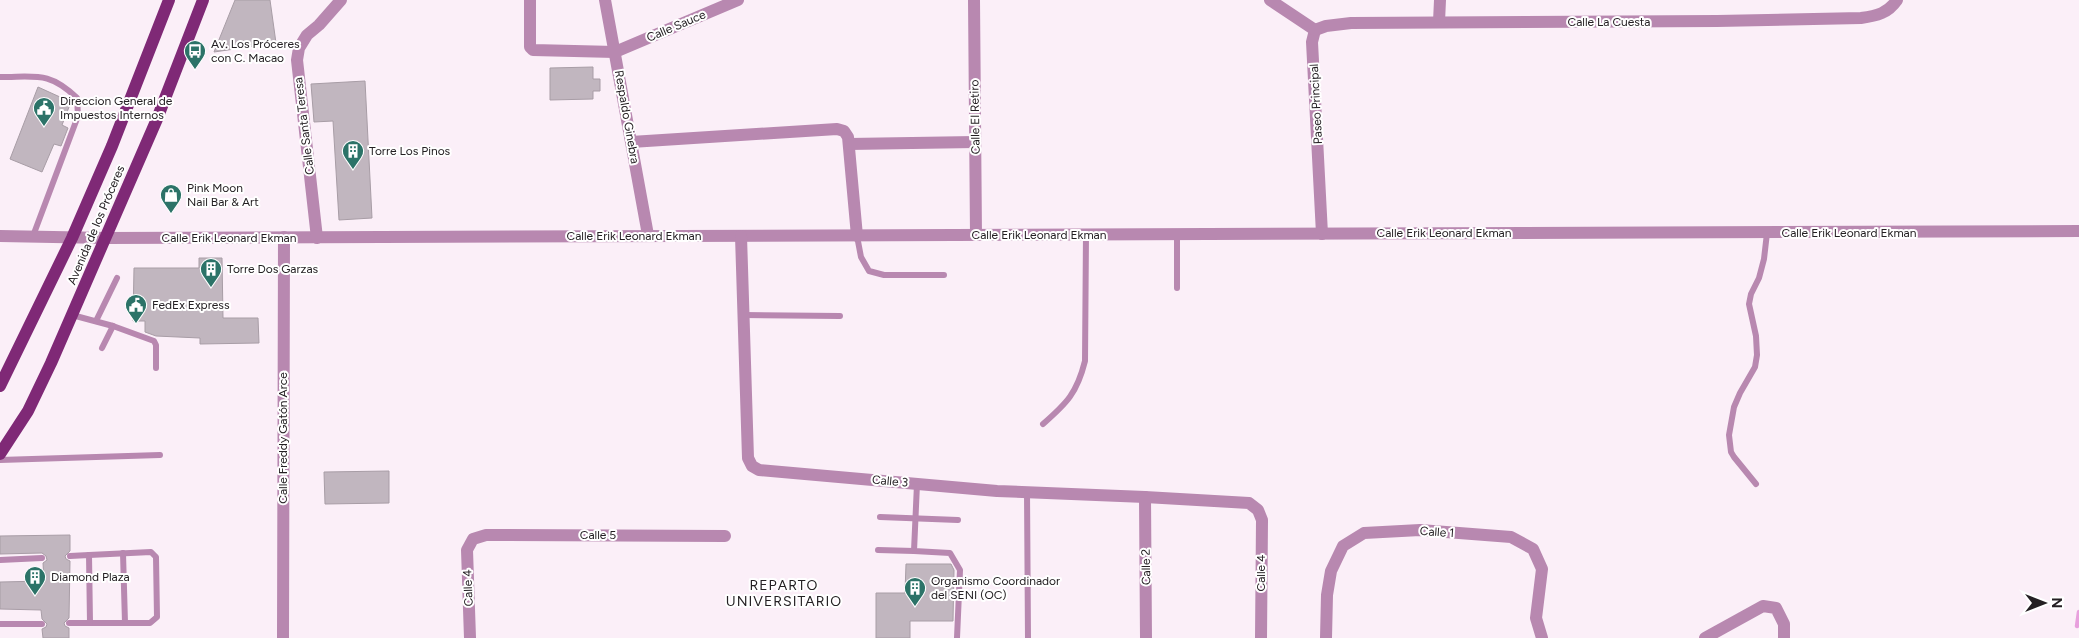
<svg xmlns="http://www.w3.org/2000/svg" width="2079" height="638" viewBox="0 0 2079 638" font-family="Figtree,sans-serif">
	<rect width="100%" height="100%" fill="#fbeff8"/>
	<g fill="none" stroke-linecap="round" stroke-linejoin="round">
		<polyline stroke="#e8a0dd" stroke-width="4.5" points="2077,626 2079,612"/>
	</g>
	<g fill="#c1b6bf" stroke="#a89da6">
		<polygon points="235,0 270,0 276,43 214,52"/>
		<polygon points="593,67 593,79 600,79 600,91 593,91 593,99 550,100 550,68"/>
		<polygon points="365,81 372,218 339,220 333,121 314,122 311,84"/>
		<polygon points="38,87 71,102 62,125 68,128 61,146 54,144 42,172 10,159"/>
		<polygon points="199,258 222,258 223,318 258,318 259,343 200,344 200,338 156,336 145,332 145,321 133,321 134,268 199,268"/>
		<polygon points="389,471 389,503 325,504 324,472"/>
		<polygon points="70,535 70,551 65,556 66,559 70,561 69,618 64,623 65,626 69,628 69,638 43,638 42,629 46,627 47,624 42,619 41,610 0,609 0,582 44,581 43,563 47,560 46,556 42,553 0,554 0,536"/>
		<polygon points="906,564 951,564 954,570 953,621 910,621 910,638 876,638 876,593 905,593"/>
	</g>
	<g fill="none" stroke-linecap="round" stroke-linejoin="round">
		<g stroke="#b888b0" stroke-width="6">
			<path d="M 0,77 C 36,77 49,71 77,98 L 78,116 L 33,236"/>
			<polyline points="857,236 861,257 869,271 884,275 944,275"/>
			<polyline points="1177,288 1177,234"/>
			<polyline points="72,315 113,326 154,341 156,345 156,368"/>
			<polyline points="743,315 840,316"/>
			<polyline points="96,321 117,278"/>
			<polyline points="102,348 113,326"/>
			<path d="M 1043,424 C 1067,403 1077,393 1085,361 L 1086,234"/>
			<polyline points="0,460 160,455"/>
			<polyline points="917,484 914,551 950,553 960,570 957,638"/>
			<polyline points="1756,484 1734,457 1731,452 1729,435 1734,407 1740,393 1755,367 1757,355 1756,336 1749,304 1751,294 1759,278 1764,259 1767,233"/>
			<polyline points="1027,492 1028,638"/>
			<polyline points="880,517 958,520"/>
			<polyline points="878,550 914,551"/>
			<polyline points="123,553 125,623"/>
			<polyline points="89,555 151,552 156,557 157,617 150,623 90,623"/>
			<polyline points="0,560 42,558"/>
			<polyline points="69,623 90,623 89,555 70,556"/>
			<polyline points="0,624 42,624"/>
		</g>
		<g stroke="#b888b0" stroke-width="12">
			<polyline points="530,0 530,47 533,50 615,52 738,0"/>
			<polyline points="605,0 648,235"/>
			<polyline points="974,0 976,235"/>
			<polyline points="1270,0 1315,30 1312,42 1322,234"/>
			<polyline points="1439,22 1440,0"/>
			<path d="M 1315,30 L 1326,26 L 1351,23 L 1717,21 L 1861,18 C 1877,16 1888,13 1897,0"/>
			<polyline points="631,142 837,129 844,131 848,137 857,236"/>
			<polyline points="849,144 975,142"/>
			<polyline points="0,236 106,238 2079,231"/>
			<polyline points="741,236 748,458 752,466 759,470 997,491 1145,497 1249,503 1258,510 1262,520 1261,638"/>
			<polyline points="317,238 297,60 299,48 307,35 319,25 341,0"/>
			<polyline points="1145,497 1146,638"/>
			<polyline points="283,638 284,237"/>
			<polyline points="470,638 467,550 473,539 486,535 725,536"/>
			<polyline points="1326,638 1327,595 1331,571 1343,546 1364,533 1420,530 1511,537 1533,549 1542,569 1536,618 1542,638"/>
			<polyline points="1705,638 1763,606 1776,608 1784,624 1784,638"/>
		</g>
		<g stroke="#7f2976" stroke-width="12">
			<polyline points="0,386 72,238 112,146 169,0"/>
			<polyline points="0,454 28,411 51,363 157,119 203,0"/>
		</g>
	</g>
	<defs>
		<g id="bus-pin" transform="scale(1.125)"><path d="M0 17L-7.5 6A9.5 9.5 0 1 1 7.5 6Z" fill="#2c7368" stroke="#fff"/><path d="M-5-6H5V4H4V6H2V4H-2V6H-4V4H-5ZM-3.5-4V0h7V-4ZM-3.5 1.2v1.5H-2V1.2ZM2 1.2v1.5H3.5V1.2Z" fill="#fff"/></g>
		<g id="civic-pin" transform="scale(1.125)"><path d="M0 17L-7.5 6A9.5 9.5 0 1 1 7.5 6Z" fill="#2c7368" stroke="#fff"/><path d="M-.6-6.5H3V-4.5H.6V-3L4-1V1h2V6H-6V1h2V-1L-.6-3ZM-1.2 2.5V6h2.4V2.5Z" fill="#fff"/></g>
		<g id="building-pin" transform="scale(1.125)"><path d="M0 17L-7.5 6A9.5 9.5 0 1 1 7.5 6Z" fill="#2c7368" stroke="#fff"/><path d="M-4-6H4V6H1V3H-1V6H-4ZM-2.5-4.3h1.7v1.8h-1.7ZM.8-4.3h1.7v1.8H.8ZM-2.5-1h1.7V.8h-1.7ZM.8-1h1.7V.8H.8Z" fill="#fff"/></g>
		<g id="shop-pin" transform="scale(1.125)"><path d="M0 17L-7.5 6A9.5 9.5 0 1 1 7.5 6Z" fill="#2c7368" stroke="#fff"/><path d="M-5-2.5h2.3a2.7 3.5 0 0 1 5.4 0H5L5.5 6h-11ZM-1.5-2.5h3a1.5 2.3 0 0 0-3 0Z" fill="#fff"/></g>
	</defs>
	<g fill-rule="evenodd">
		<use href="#bus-pin" x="195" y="51"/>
		<use href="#civic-pin" x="44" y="108"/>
		<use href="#building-pin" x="353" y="151"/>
		<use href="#shop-pin" x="171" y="195"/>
		<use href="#building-pin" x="211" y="269"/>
		<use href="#civic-pin" x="136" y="305"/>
		<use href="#building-pin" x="35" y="577"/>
		<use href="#building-pin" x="915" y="588"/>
	</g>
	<g text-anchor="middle" stroke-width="4" stroke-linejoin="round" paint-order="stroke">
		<g font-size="12" fill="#242023" stroke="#fff">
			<text x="1609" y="26">Calle La Cuesta</text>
			<text transform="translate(676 26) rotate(-23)" y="4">Calle Sauce</text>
			<text transform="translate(1316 104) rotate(-93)" y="4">Paseo Principal</text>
			<text transform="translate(627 117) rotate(80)" y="4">Respaldo Ginebra</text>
			<text transform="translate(975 117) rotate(-91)" y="4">Calle El Retiro</text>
			<text transform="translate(304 126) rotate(-97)" y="4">Calle Santa Teresa</text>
			<text transform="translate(96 225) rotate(-67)" y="4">Avenida de los Próceres</text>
			<text x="1444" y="237">Calle Erik Leonard Ekman</text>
			<text x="1849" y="237">Calle Erik Leonard Ekman</text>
			<text x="1039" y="239">Calle Erik Leonard Ekman</text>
			<text x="634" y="240">Calle Erik Leonard Ekman</text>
			<text x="229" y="242">Calle Erik Leonard Ekman</text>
			<text transform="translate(283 438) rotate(-90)" y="4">Calle Freddy Gatón Arce</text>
			<text transform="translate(890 481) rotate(5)" y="4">Calle 3</text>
			<text transform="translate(1437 532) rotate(4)" y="4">Calle 1</text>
			<text x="598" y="539">Calle 5</text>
			<text transform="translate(1146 567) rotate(-91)" y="4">Calle 2</text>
			<text transform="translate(1261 573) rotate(-90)" y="4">Calle 4</text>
			<text transform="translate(468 588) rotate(-92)" y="4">Calle 4</text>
		</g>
		<g font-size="12" fill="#242023" stroke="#fff" text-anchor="start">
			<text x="211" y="48">Av. Los Próceres<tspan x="211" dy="14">con C. Macao</tspan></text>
			<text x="60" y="105">Direccion General de<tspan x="60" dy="14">Impuestos Internos</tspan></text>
			<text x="369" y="155">Torre Los Pinos</text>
			<text x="187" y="192">Pink Moon<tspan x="187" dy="14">Nail Bar &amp; Art</tspan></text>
			<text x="227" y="273">Torre Dos Garzas</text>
			<text x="152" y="309">FedEx Express</text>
			<text x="51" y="581">Diamond Plaza</text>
			<text x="931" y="585">Organismo Coordinador<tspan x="931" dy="14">del SENI (OC)</tspan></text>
		</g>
		<g font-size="14" letter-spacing="1" fill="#242023" stroke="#fff">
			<text x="784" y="590">REPARTO<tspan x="784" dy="16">UNIVERSITARIO</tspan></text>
		</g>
	</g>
	<g transform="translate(2044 603) rotate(90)" stroke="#ffffff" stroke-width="4" paint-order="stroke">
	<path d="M0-4L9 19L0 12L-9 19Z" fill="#242023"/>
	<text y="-8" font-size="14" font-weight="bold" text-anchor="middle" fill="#242023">N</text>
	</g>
</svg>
